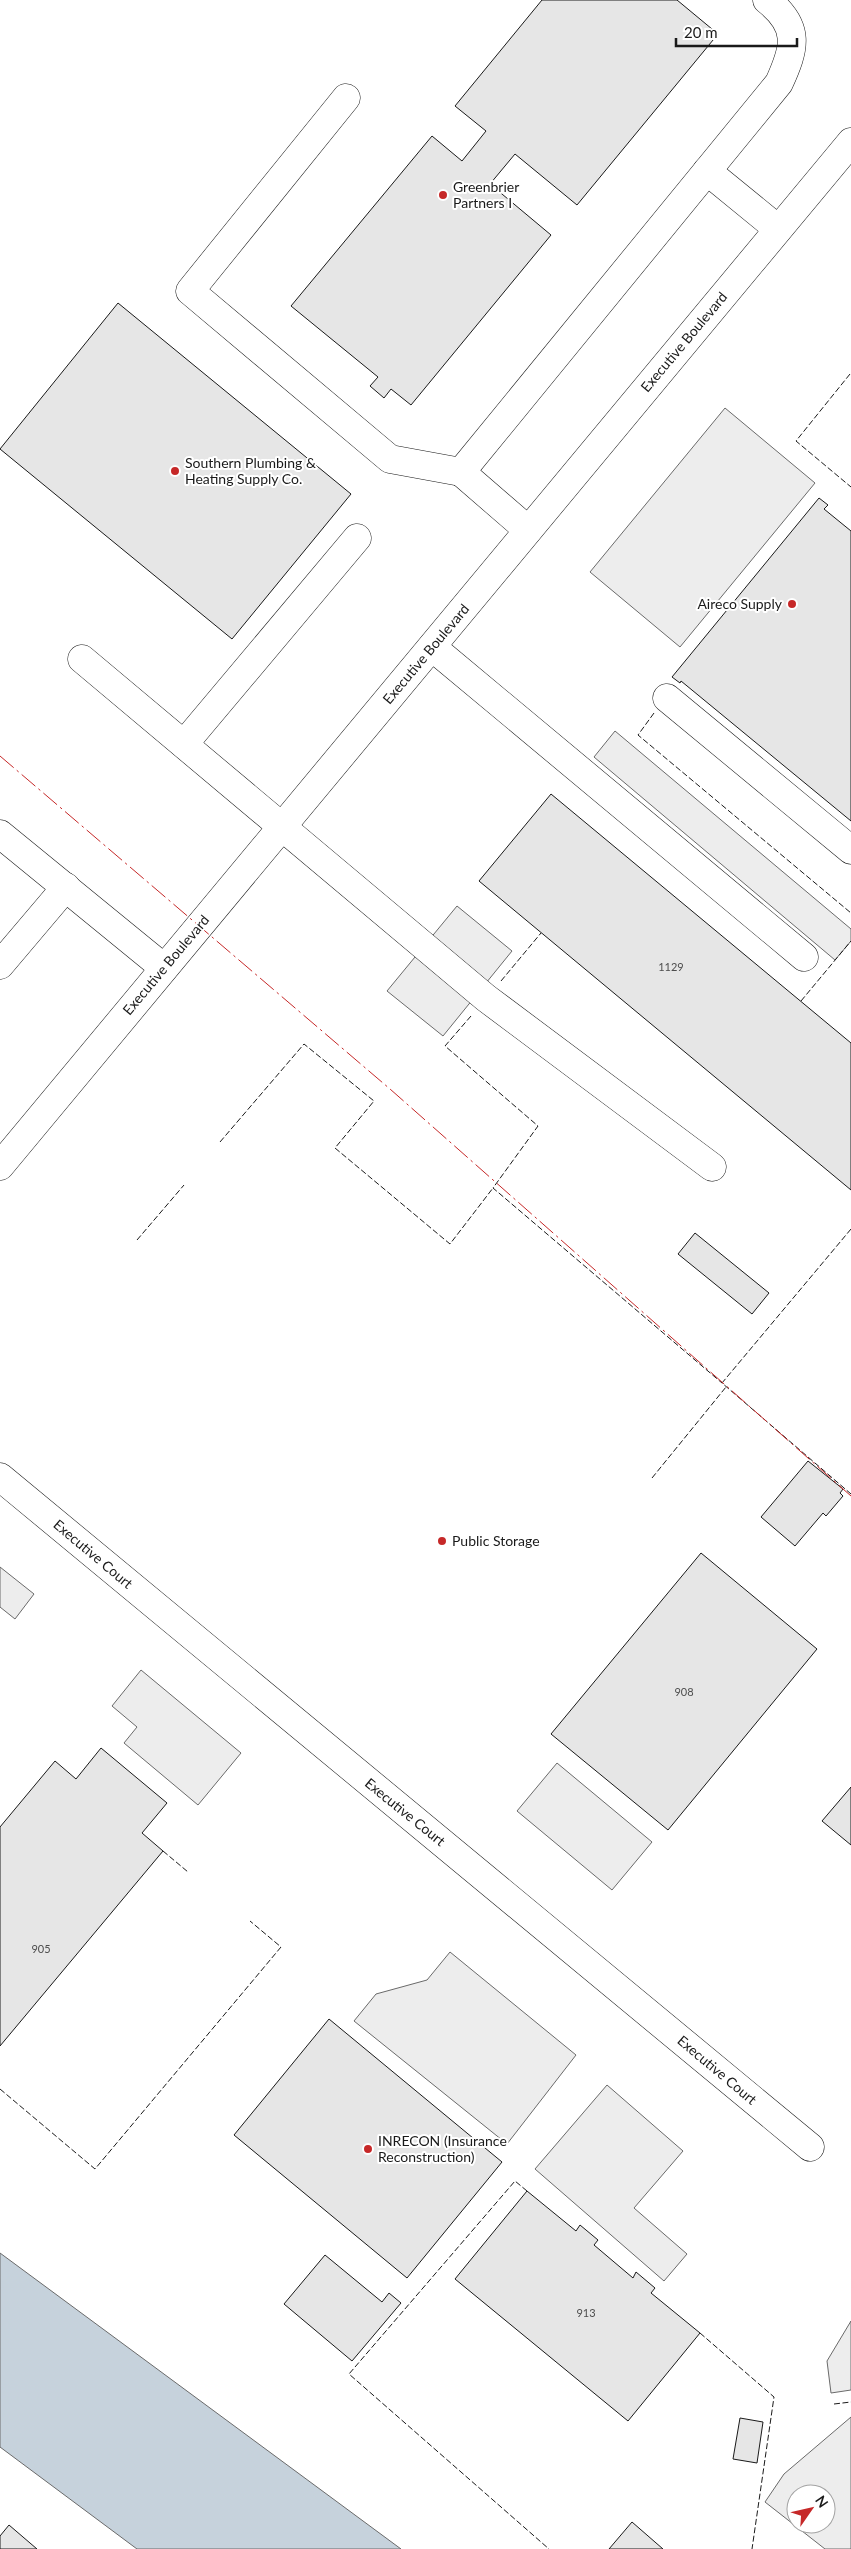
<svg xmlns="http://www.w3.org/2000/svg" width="851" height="2549" viewBox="0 0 851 2549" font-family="Lato,sans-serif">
	<rect width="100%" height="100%" fill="#fff"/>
	<g fill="#ededed" stroke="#6a6a6a" fill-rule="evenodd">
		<polygon points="725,408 815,483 680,647 590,572"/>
		<polygon points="615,731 851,929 851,941 835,960 594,757"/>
		<polygon points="457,906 512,951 443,1036 387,991"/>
		<polygon points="0,1567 34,1594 15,1619 0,1607"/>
		<polygon points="141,1670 241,1753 198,1805 124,1743 137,1727 112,1706"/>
		<polygon points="557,1763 652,1842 612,1890 517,1811"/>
		<polygon points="450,1952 576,2055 507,2144 354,2021 376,1994 427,1980"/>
		<polygon points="607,2085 683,2151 634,2208 687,2254 664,2281 535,2169"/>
		<polygon points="851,2321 851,2390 831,2393 827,2361"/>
		<path d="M 851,2417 L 851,2549 L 825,2549 L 765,2502 L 784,2474 ZM 796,2494 L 826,2494 L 826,2524 L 796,2524 Z"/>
	</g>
	<polygon fill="#c6d2dc" stroke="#6a6a6a" points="0,2253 401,2549 137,2549 0,2447"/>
	<g fill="#e6e6e6" stroke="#1a1a1a">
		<polygon points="542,0 677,0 718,34 577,205 515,154 490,184 551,235 411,405 391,389 384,398 370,386 378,377 291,306 432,136 462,161 486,131 455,106"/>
		<polygon points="118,303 351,494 232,639 0,449"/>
		<polygon points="819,498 828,505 824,509 851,531 851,821 681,681 680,683 672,677"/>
		<polygon points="551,794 851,1043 851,1190 479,881"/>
		<polygon points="695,1233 769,1293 752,1314 678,1254"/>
		<polygon points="808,1461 843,1489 840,1493 843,1496 826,1516 823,1513 795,1546 761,1517"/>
		<polygon points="701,1553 817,1649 668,1830 551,1734"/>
		<polygon points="101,1748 167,1803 142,1833 163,1851 0,2046 0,1827 55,1761 76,1779"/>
		<polygon points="851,1787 851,1845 822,1821"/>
		<polygon points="329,2019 502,2162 407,2278 234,2135"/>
		<polygon points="527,2191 576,2231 580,2225 598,2240 594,2245 633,2278 636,2272 655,2288 651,2293 700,2333 628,2421 455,2279"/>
		<polygon points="325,2255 382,2302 389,2293 401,2303 352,2361 284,2304"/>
		<polygon points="740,2418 763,2422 757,2463 733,2459"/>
		<polygon points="632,2522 663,2549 609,2549"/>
		<polygon points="9,2525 37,2549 0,2549 0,2536"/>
	</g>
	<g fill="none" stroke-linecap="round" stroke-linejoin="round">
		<g stroke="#1a1a1a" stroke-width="29">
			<g id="minor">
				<polyline points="346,98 190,291 390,459 461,472"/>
				<polyline points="707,171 778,229"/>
				<path d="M 528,530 L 461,472 L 779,83 C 795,48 801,27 767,0"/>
				<polyline points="432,647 804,957"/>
				<polyline points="82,659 486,998 712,1167"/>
				<polyline points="667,698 851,850"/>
				<polyline points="184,744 357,538"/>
				<polyline points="0,834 164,968"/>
				<polyline points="0,965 66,887"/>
				<polyline points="0,1166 851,142"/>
				<polyline points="0,1477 810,2147"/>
			</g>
		</g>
		<use href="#minor" stroke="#fff" stroke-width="28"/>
		<g stroke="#1a1a1a" stroke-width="1" stroke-dasharray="6 2.5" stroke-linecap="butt">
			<polyline points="850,374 796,441 851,487"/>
			<polyline points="654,713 638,735 851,913"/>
			<polyline points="501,981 541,933"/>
			<polyline points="801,1001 851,941"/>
			<polyline points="471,1016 445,1046 538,1126 493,1188 722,1383"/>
			<polyline points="220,1142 304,1044 374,1101 335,1148 450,1244 493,1188"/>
			<polyline points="851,1229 722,1383 851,1494"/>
			<polyline points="137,1240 184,1185"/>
			<polyline points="652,1478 726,1387"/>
			<polyline points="163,1851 188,1872"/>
			<polyline points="0,2089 95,2169 281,1947 250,1921"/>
			<polyline points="527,2191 515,2181 349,2374 549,2549"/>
			<polyline points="700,2333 774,2397 752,2549"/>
			<polyline points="834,2404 851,2402"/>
		</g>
		<polyline stroke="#c62828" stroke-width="1" stroke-dasharray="18 4 2.5 4" stroke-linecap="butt" points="0,756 390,1089 851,1496"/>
	</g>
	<g fill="#c62828" stroke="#fff" stroke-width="2">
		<circle cx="443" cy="195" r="5"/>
		<circle cx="175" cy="471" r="5"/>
		<circle cx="792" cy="604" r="5"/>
		<circle cx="442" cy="1541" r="5"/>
		<circle cx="368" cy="2149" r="5"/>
	</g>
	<g text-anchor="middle" stroke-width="4" stroke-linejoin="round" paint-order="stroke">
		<g font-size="11" fill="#4d4d4d">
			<text x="671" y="971">1129</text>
			<text x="684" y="1696">908</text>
			<text x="41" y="1953">905</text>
			<text x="586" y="2317">913</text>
		</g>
		<g font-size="14" fill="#1a1a1a" stroke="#fff" text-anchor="start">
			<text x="453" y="192">Greenbrier<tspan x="453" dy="16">Partners I</tspan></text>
			<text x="185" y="468">Southern Plumbing &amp;<tspan x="185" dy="16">Heating Supply Co.</tspan></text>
			<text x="782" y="609" text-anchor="end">Aireco Supply</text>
			<text x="452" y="1546">Public Storage</text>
			<text x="378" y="2146">INRECON (Insurance<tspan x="378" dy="16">Reconstruction)</tspan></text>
		</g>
		<g font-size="14" fill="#1a1a1a" stroke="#fff">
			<text transform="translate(684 342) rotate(-50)" y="5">Executive Boulevard</text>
			<text transform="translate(426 654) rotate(-50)" y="5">Executive Boulevard</text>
			<text transform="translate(166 965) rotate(-50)" y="5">Executive Boulevard</text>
			<text transform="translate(93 1554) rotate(40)" y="5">Executive Court</text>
			<text transform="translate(405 1812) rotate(39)" y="5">Executive Court</text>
			<text transform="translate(717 2070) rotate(40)" y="5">Executive Court</text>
		</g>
	</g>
	<g transform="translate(811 2509) rotate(56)"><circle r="24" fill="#ffffff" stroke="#a3a3a3"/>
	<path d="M0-4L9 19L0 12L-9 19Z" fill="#c62828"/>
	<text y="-8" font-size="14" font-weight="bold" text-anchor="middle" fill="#1a1a1a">N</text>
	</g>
	<path d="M676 38v8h121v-8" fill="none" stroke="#1a1a1a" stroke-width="2.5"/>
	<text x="684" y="38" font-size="15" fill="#1a1a1a" stroke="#ffffff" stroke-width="4" paint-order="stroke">20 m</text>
</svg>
